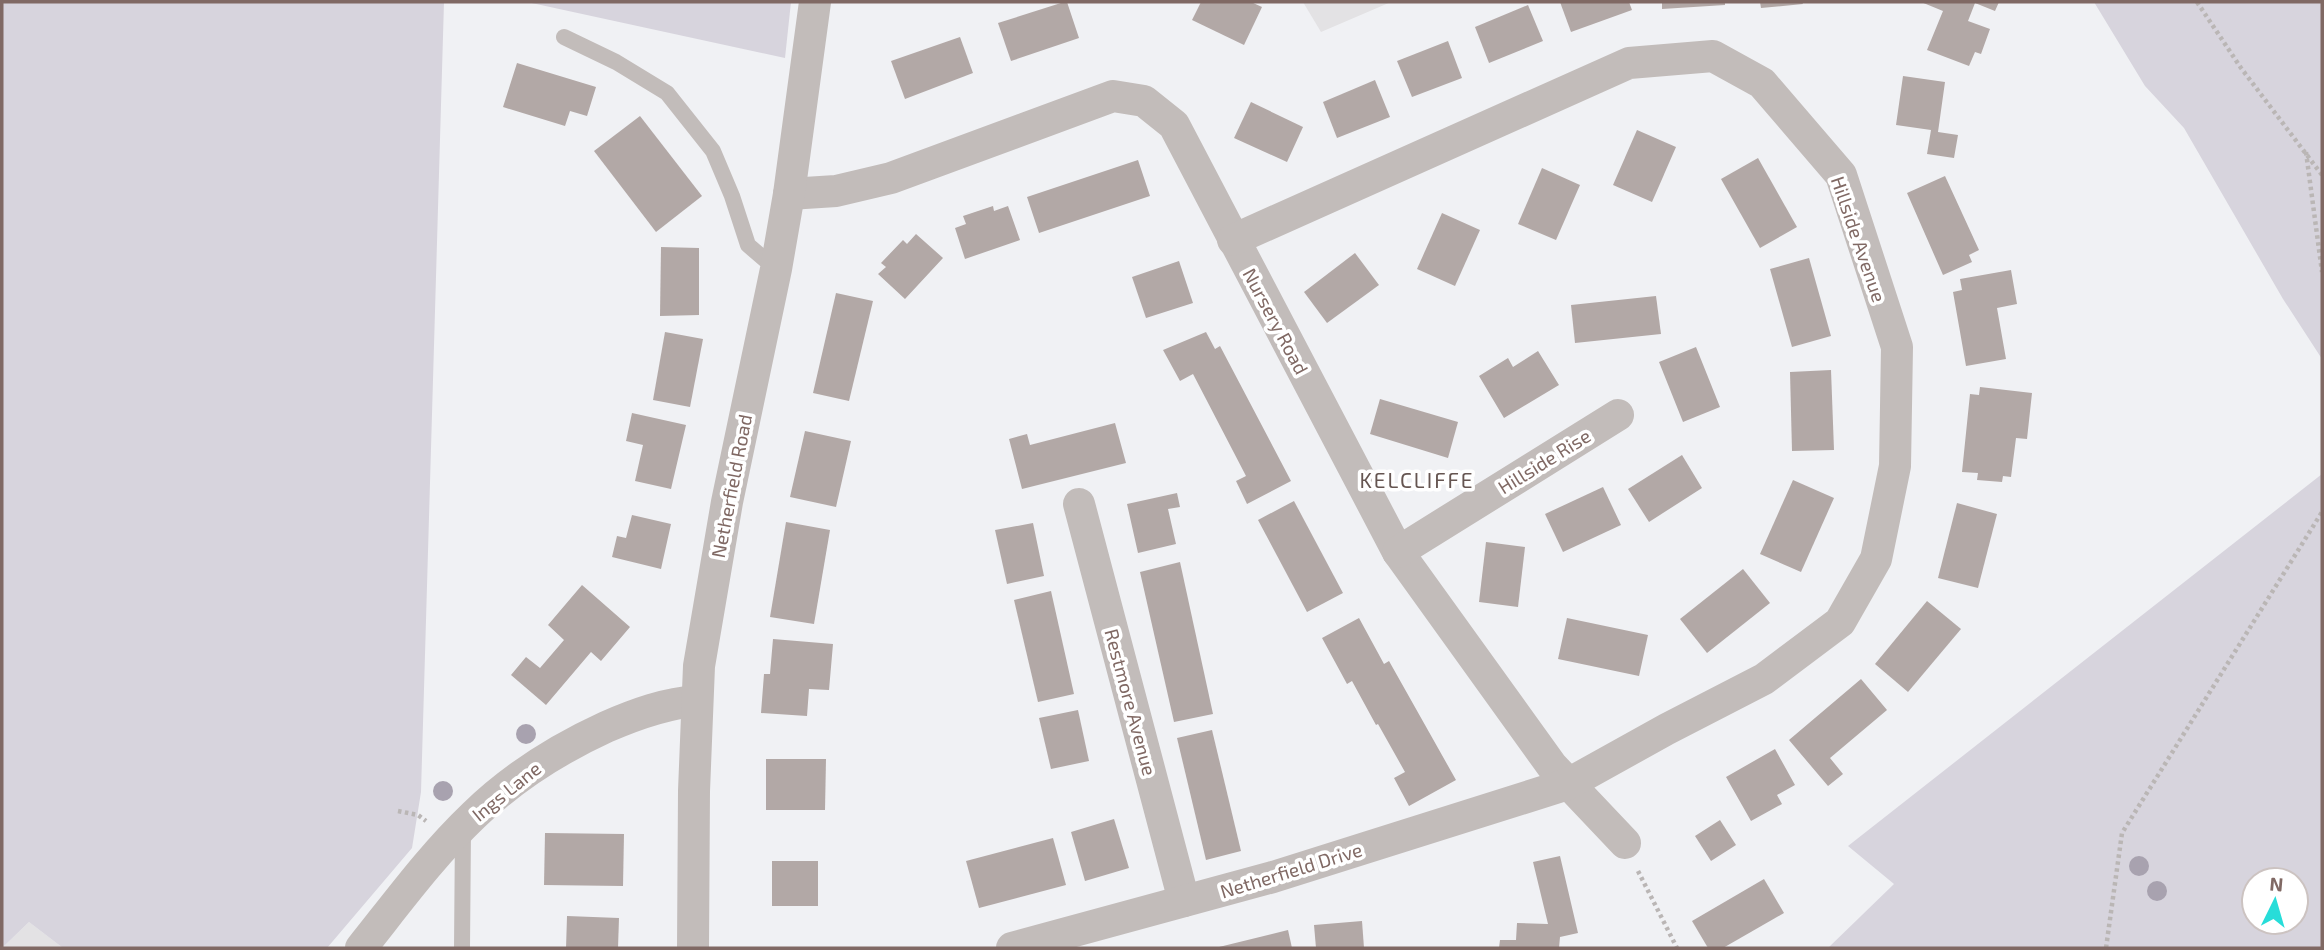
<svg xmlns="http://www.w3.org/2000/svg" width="2324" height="950" font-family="'Exo 2',sans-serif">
	<rect width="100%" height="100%" fill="#f0f1f4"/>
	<g fill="#e3e2e4">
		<polygon points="1303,2 1391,2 1321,32"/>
		<polygon points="29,922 63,948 2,948"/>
	</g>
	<g fill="#d7d4dd" fill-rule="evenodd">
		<polygon points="2,2 444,2 421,792 412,848 327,948 63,948 29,922 2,948"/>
		<polygon points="527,2 791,2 785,58"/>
		<polygon points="2094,2 2322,2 2322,359 2283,299 2184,128 2145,86"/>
		<path d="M2322 474V948H1828L1894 884 1848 846ZM2254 880H2296V922H2254Z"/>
	</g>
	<g fill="#b2a8a6">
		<polygon points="1064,2 1067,2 1079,38 1011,61 998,23"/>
		<polygon points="1201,2 1251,2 1262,7 1244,45 1192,20"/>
		<polygon points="1560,2 1629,2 1632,10 1571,32"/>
		<polygon points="1662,2 1725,2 1725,5 1662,9"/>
		<polygon points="1760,2 1802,2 1803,4 1761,8"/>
		<polygon points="1921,2 1999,2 1995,11 1975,3 1968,21 1990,29 1981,54 1975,52 1969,66 1927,50 1943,11"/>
		<polygon points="1528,5 1543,41 1489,63 1475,27"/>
		<polygon points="960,37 973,73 905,99 891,61"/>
		<polygon points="1448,41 1462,78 1412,97 1397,61"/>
		<polygon points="517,63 596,87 587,116 570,111 565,126 503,107"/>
		<polygon points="1903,76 1945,82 1938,132 1958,135 1954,158 1927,154 1931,130 1896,125"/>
		<polygon points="1375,80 1390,117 1337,138 1323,102"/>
		<polygon points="1251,102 1303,127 1287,162 1234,138"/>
		<polygon points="640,116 702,196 656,232 594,151"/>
		<polygon points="1637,130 1676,147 1652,202 1613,185"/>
		<polygon points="1758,158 1797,227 1760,248 1721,179"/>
		<polygon points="1138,160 1150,196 1039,233 1027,197"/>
		<polygon points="1542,168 1580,185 1556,240 1518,224"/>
		<polygon points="1945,176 1979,250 1969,255 1972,262 1943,275 1907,193"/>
		<polygon points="993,206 994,211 1008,206 1020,240 965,259 955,228 966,224 963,216"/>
		<polygon points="1442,213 1480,230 1455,286 1417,269"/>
		<polygon points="916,234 943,258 905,299 878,274 886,267 881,263 903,240 907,244"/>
		<polygon points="661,247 699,248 699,315 660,316"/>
		<polygon points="1355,253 1379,285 1327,323 1304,292"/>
		<polygon points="1809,258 1831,336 1792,347 1770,269"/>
		<polygon points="1179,261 1193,303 1146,318 1132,277"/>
		<polygon points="2011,270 2017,304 1997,308 2006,359 1966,366 1953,292 1962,290 1960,279"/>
		<polygon points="836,293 873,301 849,401 813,393"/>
		<polygon points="1656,296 1661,334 1575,343 1571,305"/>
		<polygon points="665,332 703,339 690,407 653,400"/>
		<polygon points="1206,332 1215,349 1220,346 1291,481 1247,504 1236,481 1246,476 1193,374 1180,381 1163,350"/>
		<polygon points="1696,347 1720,407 1683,422 1659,362"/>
		<polygon points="1538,351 1559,385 1504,418 1479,376 1508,358 1513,367"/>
		<polygon points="1831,370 1834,450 1792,451 1790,372"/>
		<polygon points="1980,387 2032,393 2027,439 2016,438 2011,477 2003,476 2002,482 1977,480 1978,473 1962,472 1970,394 1979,395"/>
		<polygon points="1380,399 1458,422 1448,458 1370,434"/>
		<polygon points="632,413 686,425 671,489 635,481 643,445 626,441"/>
		<polygon points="1115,423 1126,463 1022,489 1009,439 1027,434 1030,445"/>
		<polygon points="805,431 851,441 836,507 790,497"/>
		<polygon points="1682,455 1702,488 1649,522 1628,489"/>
		<polygon points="1793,480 1834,498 1801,572 1760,554"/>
		<polygon points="1603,487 1621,525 1563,552 1545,514"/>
		<polygon points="1177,493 1180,507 1168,509 1176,544 1138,553 1127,504"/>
		<polygon points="1294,501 1343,593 1307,612 1258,520"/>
		<polygon points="1957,503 1997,514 1978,588 1938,578"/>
		<polygon points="632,515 671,524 661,569 612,557 617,536 626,538"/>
		<polygon points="786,522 830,530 814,624 770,617"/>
		<polygon points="1033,523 1044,576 1007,584 995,530"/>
		<polygon points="1486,542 1525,547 1518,607 1479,602"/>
		<polygon points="1180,562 1213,714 1174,722 1140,572"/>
		<polygon points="1743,569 1770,603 1707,653 1680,619"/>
		<polygon points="582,585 630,627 601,661 591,652 546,705 511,675 526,657 540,668 564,640 548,625"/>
		<polygon points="1051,591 1074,694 1038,702 1014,600"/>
		<polygon points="1927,601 1961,629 1908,692 1875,664"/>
		<polygon points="1359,618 1384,664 1389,661 1456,780 1409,806 1394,778 1405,772 1378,724 1376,725 1352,681 1347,684 1322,638"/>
		<polygon points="1567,618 1648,635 1639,676 1558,659"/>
		<polygon points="773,639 833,644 829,690 809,689 807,716 761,713 764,674 770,674"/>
		<polygon points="1861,679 1887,710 1830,758 1843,774 1828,786 1789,740"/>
		<polygon points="1078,710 1089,761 1051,769 1039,718"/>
		<polygon points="1212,730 1241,851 1206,860 1177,738"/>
		<polygon points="1775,749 1795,785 1777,795 1782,804 1751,821 1726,777"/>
		<polygon points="766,759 826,759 825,810 766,810"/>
		<polygon points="1114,819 1129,868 1085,881 1071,832"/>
		<polygon points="1720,820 1736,845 1711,861 1695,836"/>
		<polygon points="545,833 624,834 623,886 544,885"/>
		<polygon points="1053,838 1066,885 979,908 966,861"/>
		<polygon points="1560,856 1578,933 1560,937 1559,948 1499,948 1500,940 1516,940 1517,923 1548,924 1533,862"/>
		<rect x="772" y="861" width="46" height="45"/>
		<polygon points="1764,879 1784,913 1723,948 1708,948 1692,921"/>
		<polygon points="567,916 619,918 618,948 566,948"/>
		<polygon points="1362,921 1364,948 1316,948 1314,925"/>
		<polygon points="1288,930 1292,948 1220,948 1219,947"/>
	</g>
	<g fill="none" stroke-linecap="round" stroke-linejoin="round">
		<g stroke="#bab6b5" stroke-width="4.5" stroke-dasharray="3.5 3.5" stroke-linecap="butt">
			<polyline points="2197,2 2241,68 2322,175"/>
			<polyline points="2306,152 2322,272"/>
			<polyline points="398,811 418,815 426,821"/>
			<polyline points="1638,871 1677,948"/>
			<polyline points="2106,948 2122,833 2322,512"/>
		</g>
		<g stroke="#c2bcba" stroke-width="16">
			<polyline points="564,37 616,62 667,93 713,151 732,196 748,245 776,269"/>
			<polyline points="462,948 463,828"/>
		</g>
		<g stroke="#c2bcba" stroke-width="32">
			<polyline points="789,194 836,191 891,178 1113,96 1144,101 1174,125 1398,552 1552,766 1625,843"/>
			<polyline points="1079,504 1184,901"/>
			<polyline points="1398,552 1618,415"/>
			<path d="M361 948C397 903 432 855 474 815 512 778 558 749 606 727 636 714 666 703 697 701"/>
			<polyline points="693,948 694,791 699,666 727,502 776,269 789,194 815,2"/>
			<polyline points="1012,948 1273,877 1568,784 1667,729 1764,679 1840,622 1876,559 1895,466 1897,347 1841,175 1762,83 1713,56 1629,63 1233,240"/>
		</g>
	</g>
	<g fill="#a8a2af">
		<circle cx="526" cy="734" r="10"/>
		<circle cx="443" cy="791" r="10"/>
		<circle cx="2139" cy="866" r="10"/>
		<circle cx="2157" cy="891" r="10"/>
	</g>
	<g text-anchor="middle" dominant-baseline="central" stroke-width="7" stroke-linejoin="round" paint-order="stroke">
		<g font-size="19" fill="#806964" stroke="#fff">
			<text transform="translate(1859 239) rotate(71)">Hillside Avenue</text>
			<text transform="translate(1276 321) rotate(62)">Nursery Road</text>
			<text transform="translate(1544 461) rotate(-32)">Hillside Rise</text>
			<text transform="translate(731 486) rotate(-79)">Netherfield Road</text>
			<text transform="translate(1131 702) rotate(75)">Restmore Avenue</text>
			<text transform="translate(506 791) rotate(-39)">Ings Lane</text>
			<text transform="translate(1291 870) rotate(-17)">Netherfield Drive</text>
		</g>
		<g font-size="21" letter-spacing="2" fill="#655551" stroke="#fff">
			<text x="1417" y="479">KELCLIFFE</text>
		</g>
	</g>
	<rect width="2324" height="950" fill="none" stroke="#806964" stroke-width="7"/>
	<g transform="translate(2275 901) rotate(5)"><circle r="33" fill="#ffffff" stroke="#ccc3c1" stroke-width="2"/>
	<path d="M0-5L12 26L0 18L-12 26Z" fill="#27ddd9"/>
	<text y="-10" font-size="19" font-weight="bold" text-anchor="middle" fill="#806964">N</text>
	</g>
</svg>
